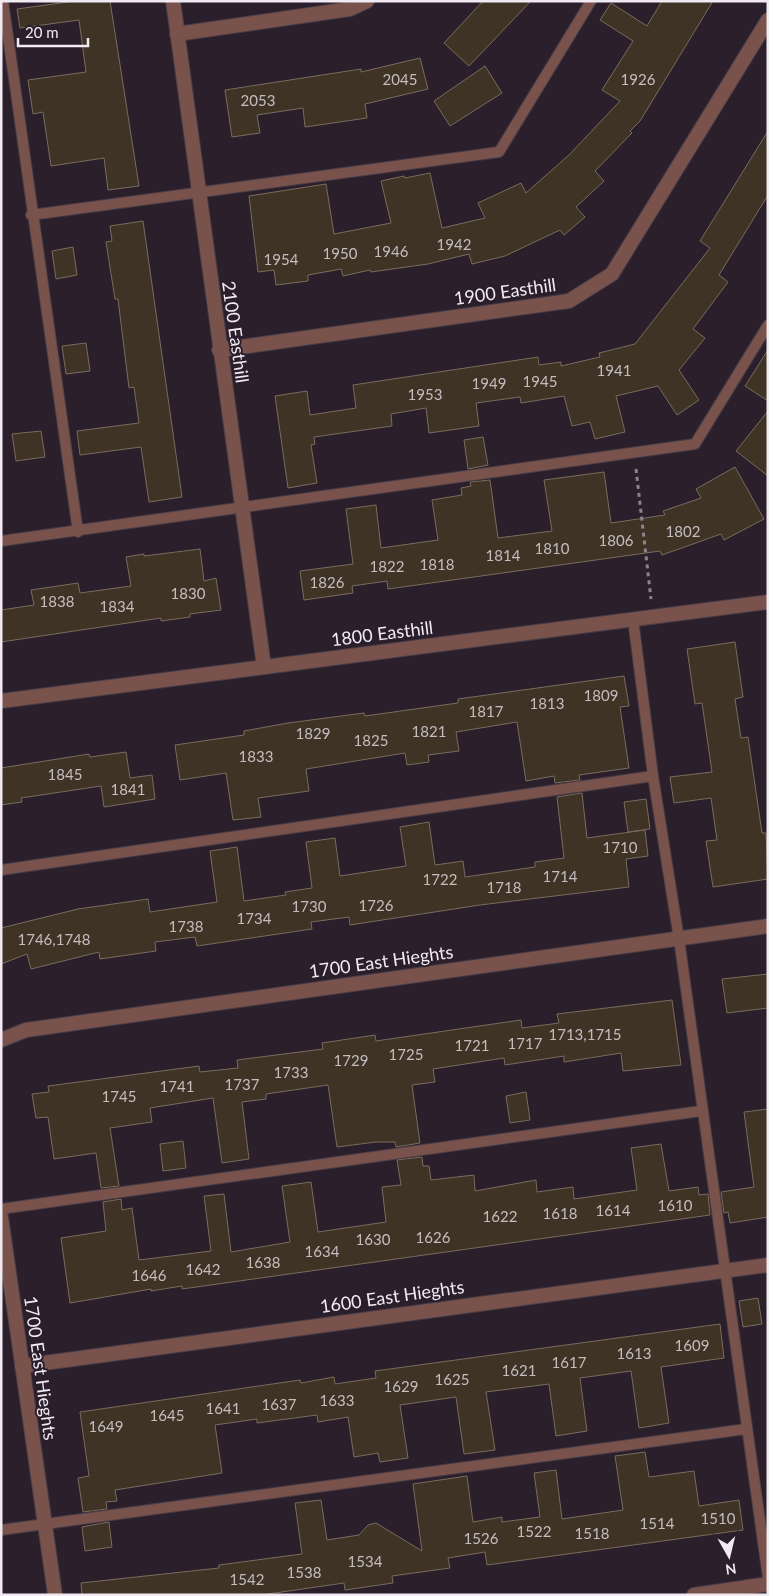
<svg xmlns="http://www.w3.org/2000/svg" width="769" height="1596" font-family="Lato,sans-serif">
	<rect width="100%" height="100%" fill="#2a1f2b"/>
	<g fill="#3f3325" stroke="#7a6c5d">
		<polygon points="75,1 110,1 139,186 108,190 104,158 51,166 43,112 33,114 28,80 86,72 79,20 20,28 17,9"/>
		<polygon points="483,1 531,1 469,66 444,43"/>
		<polygon points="662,1 713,1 640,121 630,131 632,133 595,171 604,181 576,207 585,217 564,235 560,230 505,256 472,264 469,254 428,264 371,272 370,270 343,276 341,269 308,275 308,281 276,285 274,270 258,272 249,196 326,184 334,234 391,223 381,181 404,176 405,178 430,173 442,228 485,218 478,203 521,183 526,193 570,154 620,101 602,90 633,41 600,20 611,3 647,26"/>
		<polygon points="420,58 428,89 365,104 367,118 305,127 303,108 257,115 260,133 232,137 225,90 361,69 361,72"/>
		<polygon points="485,66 502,93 450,126 434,101"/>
		<polygon points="768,131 768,195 719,275 728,282 693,329 705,338 679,370 699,400 677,415 658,386 616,396 625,432 595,439 590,422 572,426 564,396 521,403 520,397 476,403 479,426 429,433 426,408 391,414 392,426 314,437 315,444 311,445 317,483 288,488 275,396 307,391 310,415 356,408 353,385 538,357 539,365 561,362 561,366 600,357 599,353 635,344 710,248 700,241"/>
		<polygon points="143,221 182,497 149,502 141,447 80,455 77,431 139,423 134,387 129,388 118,299 115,299 106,242 112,241 110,226"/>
		<polygon points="73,247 77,275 56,279 52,251"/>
		<polygon points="86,343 90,371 66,374 62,346"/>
		<polygon points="768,350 768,401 745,386"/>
		<polygon points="768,411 768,476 736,451"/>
		<polygon points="41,431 45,457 16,461 12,434"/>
		<polygon points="483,437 488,465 468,469 464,440"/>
		<polygon points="735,467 764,519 724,540 721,534 662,555 660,551 388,589 387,581 352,586 353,593 304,600 300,571 353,564 346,509 376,505 381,548 438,540 432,500 462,495 461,488 471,486 470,482 490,480 498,538 552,531 544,480 604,472 611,523 665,515 663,511 701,498 696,489"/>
		<polygon points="200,549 204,581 216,578 221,610 190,614 190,617 161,621 161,618 1,642 1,610 34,605 31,590 78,583 80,593 131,586 126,557 144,554 144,556"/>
		<polygon points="735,642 743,697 735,699 741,738 748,737 762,833 766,833 768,879 713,887 706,841 717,840 711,798 674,803 670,777 712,772 702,703 695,704 687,649"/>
		<polygon points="624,676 629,706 620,707 629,768 579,775 580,780 555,783 554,776 526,781 517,722 456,732 459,751 428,755 429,762 407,765 405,753 306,769 309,791 258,798 261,817 233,820 226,773 180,780 175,745 244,735 244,731 288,723 364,713 365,716 458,703 458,699"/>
		<polygon points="126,752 130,778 152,775 155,799 104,807 101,786 21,798 22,802 1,805 1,768 89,754 90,757"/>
		<polygon points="582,793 587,838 645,830 648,856 626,859 629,887 480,905 350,925 349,917 311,922 312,929 197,946 195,937 155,942 156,951 100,959 99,952 31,969 27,954 1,964 1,928 78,909 148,899 150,912 217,902 210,851 237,847 244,901 286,895 285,892 312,888 306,842 335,838 340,876 406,866 400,827 429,822 435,865 463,861 465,877 535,867 535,862 564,858 557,797"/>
		<polygon points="646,799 650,829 628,832 624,802"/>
		<polygon points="768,974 768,1008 727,1013 722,979"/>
		<polygon points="672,1000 681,1065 623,1071 621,1053 564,1062 564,1056 505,1065 504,1058 433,1069 435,1082 412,1085 420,1143 396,1147 395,1142 376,1142 337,1147 328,1085 266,1094 266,1099 242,1102 249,1159 222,1163 213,1098 150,1108 152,1122 110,1128 119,1186 101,1188 96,1153 54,1159 48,1117 36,1118 32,1094 49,1092 48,1086 199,1066 200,1072 238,1068 237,1060 323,1049 322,1043 375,1035 376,1041 521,1020 522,1028 559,1023 557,1014"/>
		<polygon points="526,1092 530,1120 510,1123 506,1096"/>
		<polygon points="768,1109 768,1217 730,1223 728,1212 724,1213 721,1192 754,1187 744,1112"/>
		<polygon points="183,1141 186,1168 163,1171 160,1144"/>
		<polygon points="661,1144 669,1191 698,1187 699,1195 708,1194 710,1215 182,1289 182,1286 151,1291 151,1289 70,1303 61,1238 106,1231 103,1202 121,1199 122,1210 132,1208 139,1260 211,1251 204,1196 224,1194 231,1252 290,1242 282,1186 311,1182 318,1232 386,1222 382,1187 401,1185 397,1160 422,1157 423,1166 429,1166 431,1180 474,1175 475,1191 536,1180 537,1192 573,1187 574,1199 637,1190 631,1148"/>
		<polygon points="758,1298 762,1324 743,1327 739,1301"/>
		<polygon points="720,1324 724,1358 661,1367 669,1423 639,1428 631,1371 580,1378 587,1431 556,1436 549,1384 486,1392 495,1450 464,1454 456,1397 400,1405 408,1458 380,1462 378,1453 354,1457 348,1417 318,1422 317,1415 257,1423 257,1419 215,1425 222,1473 115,1490 117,1501 106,1502 107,1509 83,1512 78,1478 89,1476 80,1412 300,1380 301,1383 334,1377 335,1384 376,1378 375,1371"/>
		<polygon points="645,1452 649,1477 694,1471 699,1506 739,1500 743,1530 487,1565 485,1552 448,1558 450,1568 392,1576 393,1583 345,1590 344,1583 261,1595 82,1595 81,1583 219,1568 219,1565 302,1554 295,1503 321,1500 327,1540 359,1535 368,1525 376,1523 422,1551 413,1484 467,1476 473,1522 502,1517 502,1522 540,1517 534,1473 556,1470 562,1519 623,1510 615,1456"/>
		<polygon points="109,1522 112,1547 85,1551 82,1527"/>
	</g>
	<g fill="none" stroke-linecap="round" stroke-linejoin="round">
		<g stroke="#463b47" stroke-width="12">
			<g id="service">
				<polyline points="3,1 78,532"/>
				<polyline points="31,215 499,152 591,1"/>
				<polyline points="1,541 695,444 768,325"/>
				<polyline points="633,619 653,776 679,939 768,1578"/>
				<polyline points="1,870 653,776"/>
				<polyline points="1,1209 701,1111"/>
				<polyline points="1,1530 746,1429"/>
			</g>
		</g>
		<g stroke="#463b47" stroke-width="16">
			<g id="minor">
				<polyline points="173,1 264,667"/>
				<polyline points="177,34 350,9 367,1"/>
				<polyline points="219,350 569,301 612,274 768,20"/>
				<polyline points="1,701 768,602"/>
				<polyline points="1,1040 26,1030 768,926"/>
				<polyline points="1,1217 55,1595"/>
				<polyline points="22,1366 768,1265"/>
				<polyline points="694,1595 768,1584"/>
			</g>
		</g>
		<polyline stroke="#8c838d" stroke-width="3" stroke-dasharray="4 4" stroke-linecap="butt" points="636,469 651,599"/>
		<use href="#service" stroke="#78524b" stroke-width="10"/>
		<use href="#minor" stroke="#78524b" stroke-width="14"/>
	</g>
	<g text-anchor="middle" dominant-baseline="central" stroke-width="4" stroke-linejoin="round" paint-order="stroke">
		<g font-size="15" fill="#c5bcc0">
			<text x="400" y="79">2045</text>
			<text x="638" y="79">1926</text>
			<text x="258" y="100">2053</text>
			<text x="454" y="244">1942</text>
			<text x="391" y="251">1946</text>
			<text x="340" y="253">1950</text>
			<text x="281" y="259">1954</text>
			<text x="614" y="370">1941</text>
			<text x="540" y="381">1945</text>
			<text x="489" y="383">1949</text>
			<text x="425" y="394">1953</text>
			<text x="683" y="531">1802</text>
			<text x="616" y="540">1806</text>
			<text x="552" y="548">1810</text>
			<text x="503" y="555">1814</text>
			<text x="437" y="564">1818</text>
			<text x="387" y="566">1822</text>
			<text x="327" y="582">1826</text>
			<text x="188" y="593">1830</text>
			<text x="57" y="601">1838</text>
			<text x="117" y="606">1834</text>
			<text x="601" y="695">1809</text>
			<text x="547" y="703">1813</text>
			<text x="486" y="711">1817</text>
			<text x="429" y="731">1821</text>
			<text x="313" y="733">1829</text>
			<text x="371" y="740">1825</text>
			<text x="256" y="756">1833</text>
			<text x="65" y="774">1845</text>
			<text x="128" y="789">1841</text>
			<text x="620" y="847">1710</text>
			<text x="560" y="876">1714</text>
			<text x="440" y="879">1722</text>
			<text x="504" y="887">1718</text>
			<text x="376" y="905">1726</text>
			<text x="309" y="906">1730</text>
			<text x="254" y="918">1734</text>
			<text x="186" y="926">1738</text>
			<text x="54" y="939">1746,1748</text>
			<text x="585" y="1034">1713,1715</text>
			<text x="525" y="1043">1717</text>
			<text x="472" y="1045">1721</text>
			<text x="406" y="1054">1725</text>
			<text x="351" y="1060">1729</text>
			<text x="291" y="1072">1733</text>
			<text x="242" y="1084">1737</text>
			<text x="177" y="1086">1741</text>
			<text x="119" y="1096">1745</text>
			<text x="675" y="1205">1610</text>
			<text x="613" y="1210">1614</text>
			<text x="560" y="1213">1618</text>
			<text x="500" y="1216">1622</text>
			<text x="433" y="1237">1626</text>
			<text x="373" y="1239">1630</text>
			<text x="322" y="1251">1634</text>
			<text x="263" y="1262">1638</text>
			<text x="203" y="1269">1642</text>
			<text x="149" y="1275">1646</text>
			<text x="692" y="1345">1609</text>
			<text x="634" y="1353">1613</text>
			<text x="569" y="1362">1617</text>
			<text x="519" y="1370">1621</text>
			<text x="452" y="1379">1625</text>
			<text x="401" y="1386">1629</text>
			<text x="337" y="1400">1633</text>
			<text x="279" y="1404">1637</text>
			<text x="223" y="1408">1641</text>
			<text x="167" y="1415">1645</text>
			<text x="106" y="1426">1649</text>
			<text x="718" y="1518">1510</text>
			<text x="657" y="1523">1514</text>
			<text x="534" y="1531">1522</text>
			<text x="592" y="1533">1518</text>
			<text x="481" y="1538">1526</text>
			<text x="365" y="1561">1534</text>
			<text x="304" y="1572">1538</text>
			<text x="247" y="1579">1542</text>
		</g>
		<g font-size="18" fill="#f2eaf3" stroke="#2a1f2b">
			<text transform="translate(505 291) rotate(-8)">1900 Easthill</text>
			<text transform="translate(236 332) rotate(82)">2100 Easthill</text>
			<text transform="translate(382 633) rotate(-7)">1800 Easthill</text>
			<text transform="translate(381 961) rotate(-8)">1700 East Hieghts</text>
			<text transform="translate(392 1296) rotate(-8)">1600 East Hieghts</text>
			<text transform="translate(41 1368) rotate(82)">1700 East Hieghts</text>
		</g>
	</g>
	<rect width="769" height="1596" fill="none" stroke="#f2eaf3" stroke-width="5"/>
	<g transform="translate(729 1556) rotate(172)" stroke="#2a1f2b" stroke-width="4" paint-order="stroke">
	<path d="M0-4L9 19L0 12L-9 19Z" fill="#f2eaf3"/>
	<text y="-8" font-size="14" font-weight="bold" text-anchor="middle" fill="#f2eaf3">N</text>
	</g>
	<path d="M18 38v8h70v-8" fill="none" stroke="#f2eaf3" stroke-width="2.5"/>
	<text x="25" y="38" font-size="15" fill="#f2eaf3" stroke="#2a1f2b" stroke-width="4" paint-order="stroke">20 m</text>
</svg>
